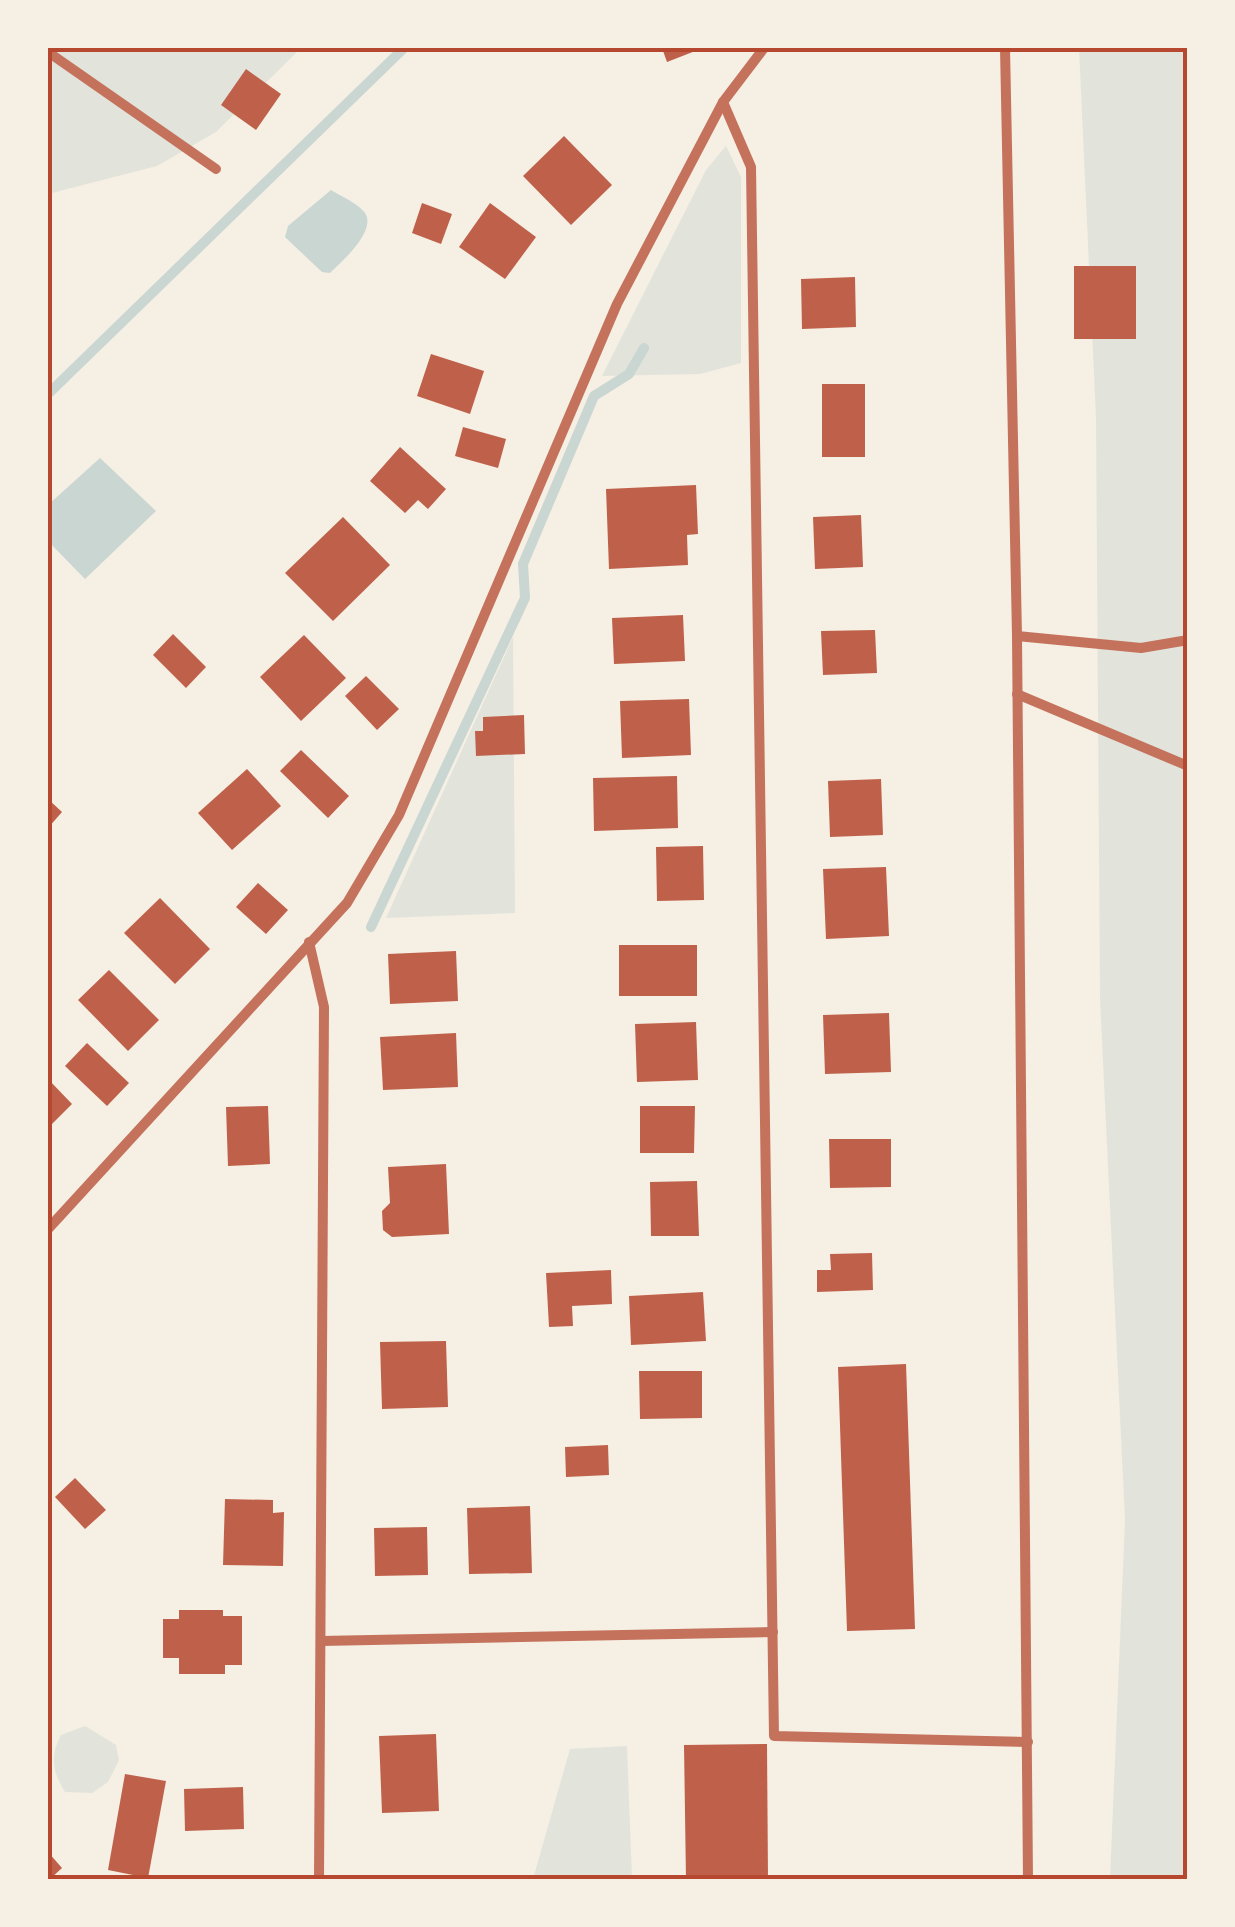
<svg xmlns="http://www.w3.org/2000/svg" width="1235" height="1927" font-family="'Golos Text',sans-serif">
	<rect width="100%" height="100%" fill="#f6efe4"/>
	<g fill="#e2e4dc">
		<polygon points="48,48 301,48 216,132 157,166 48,194"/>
		<polygon points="1079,48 1187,48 1187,1879 1110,1879 1125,1520 1100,999 1096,418"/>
		<polygon points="726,146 741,177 741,363 700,374 602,376 706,170"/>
		<polygon points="513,637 515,913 386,918"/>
		<path d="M85 1726 116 1745 119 1760 108 1782 92 1793 65 1792C52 1771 50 1756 61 1735Z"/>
		<polygon points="627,1746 632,1879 533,1879 570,1749"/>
	</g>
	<g fill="#c9d6d2">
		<path d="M331 190C340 196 358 203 365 213 377 231 341 262 330 273L322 272 285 237 288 226Z"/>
		<polygon points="100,458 156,511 85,579 48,541 48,505"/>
	</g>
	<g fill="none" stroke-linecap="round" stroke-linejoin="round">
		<g stroke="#c9d6d2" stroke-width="10">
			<polyline points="48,394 404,48"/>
			<polyline points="371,927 525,598 523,564 594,396 629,374 644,348"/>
		</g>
	</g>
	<g fill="#bf614a">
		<polygon points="662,48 703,48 667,62"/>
		<polygon points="246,69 281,94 256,130 221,105"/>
		<polygon points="564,136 612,185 571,225 523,176"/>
		<polygon points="422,203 452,214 441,244 412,233"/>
		<polygon points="490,203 536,237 505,279 459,247"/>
		<rect x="1074" y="266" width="62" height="73"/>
		<polygon points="855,277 856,327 802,329 801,279"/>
		<polygon points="431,354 484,371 470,414 417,396"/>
		<rect x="822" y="384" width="43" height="73"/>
		<polygon points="463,427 506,439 498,468 455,456"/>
		<polygon points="400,447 446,489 428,509 418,500 405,513 370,481"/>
		<polygon points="696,485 698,534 687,535 688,565 609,569 606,489"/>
		<polygon points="861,515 863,567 815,569 813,517"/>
		<polygon points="343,517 390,565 333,621 285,573"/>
		<polygon points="683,615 685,661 614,664 612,618"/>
		<polygon points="875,630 877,673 823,675 821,631"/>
		<polygon points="173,634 206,667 186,688 153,655"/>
		<polygon points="304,635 346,678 301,721 260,677"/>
		<polygon points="366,676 399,709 377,730 345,696"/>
		<polygon points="689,699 691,755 622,758 620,701"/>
		<polygon points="524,715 525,754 476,756 475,731 483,731 483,717"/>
		<polygon points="301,750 349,796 328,818 280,771"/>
		<polygon points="247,769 281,806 232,850 198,813"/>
		<polygon points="677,776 678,828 594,831 593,778"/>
		<polygon points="881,779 883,835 830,837 828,781"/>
		<polygon points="48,799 62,812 48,828"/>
		<polygon points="703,846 704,900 657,901 656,847"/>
		<polygon points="886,867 889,936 826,939 823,869"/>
		<polygon points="258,883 288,910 266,934 236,907"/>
		<polygon points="160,898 210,949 175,984 124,933"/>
		<rect x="619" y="945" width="78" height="51"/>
		<polygon points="456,951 458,1001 390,1004 388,954"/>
		<polygon points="109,970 159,1020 128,1051 78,1000"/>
		<polygon points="889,1013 891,1072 825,1074 823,1015"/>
		<polygon points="696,1022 698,1080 637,1082 635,1024"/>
		<polygon points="456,1033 458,1087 383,1090 380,1037"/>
		<polygon points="87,1043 129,1083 107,1106 65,1066"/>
		<polygon points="48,1079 72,1104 48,1128"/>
		<polygon points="268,1106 270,1164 228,1166 226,1107"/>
		<polygon points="640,1106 695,1106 694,1153 640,1153"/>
		<polygon points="829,1139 891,1139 891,1187 830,1188"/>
		<polygon points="446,1164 449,1234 392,1237 383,1230 382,1211 390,1203 388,1167"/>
		<polygon points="697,1181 699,1236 651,1236 650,1182"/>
		<polygon points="872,1253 873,1290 817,1292 817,1270 831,1270 830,1254"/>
		<polygon points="611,1270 612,1304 572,1306 573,1326 549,1327 546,1273"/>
		<polygon points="703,1292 706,1341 631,1345 629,1296"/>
		<polygon points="446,1341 448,1407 382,1409 380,1342"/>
		<polygon points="906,1364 915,1629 847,1631 838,1367"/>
		<polygon points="639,1371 702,1371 702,1418 640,1419"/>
		<polygon points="608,1445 609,1475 566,1477 565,1447"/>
		<polygon points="75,1478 106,1510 85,1529 55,1497"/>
		<polygon points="225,1499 273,1500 273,1513 284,1512 283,1566 223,1565"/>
		<polygon points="530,1506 532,1573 469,1574 467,1508"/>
		<polygon points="427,1527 428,1575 375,1576 374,1528"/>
		<polygon points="179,1610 223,1610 223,1616 242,1616 242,1665 225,1665 225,1674 179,1674 179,1658 163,1658 163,1619 179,1619"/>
		<polygon points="436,1734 439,1811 382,1813 379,1736"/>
		<polygon points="767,1744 768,1880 686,1880 684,1745"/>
		<polygon points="125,1774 166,1781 148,1878 108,1870"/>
		<polygon points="243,1787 244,1829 185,1831 184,1789"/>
		<polygon points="48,1852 62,1868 49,1880 48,1880"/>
	</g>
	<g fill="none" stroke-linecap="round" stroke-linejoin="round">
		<g stroke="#c5725c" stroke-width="10">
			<polyline points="1005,48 1017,636 1028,1880"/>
			<polyline points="48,52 216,169"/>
			<polyline points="723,102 751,167 774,1736 1028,1742"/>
			<polyline points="1017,636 1141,648 1188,640"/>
			<polyline points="1017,694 1188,766"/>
			<polyline points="309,942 324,1007 319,1880"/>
			<polyline points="48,1229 347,903 399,815 617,304 723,102 764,48"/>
			<polyline points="321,1641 773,1632"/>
		</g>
	</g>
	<rect width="1235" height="1927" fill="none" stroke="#f6efe4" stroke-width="100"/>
	<rect x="50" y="50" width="1135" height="1827" fill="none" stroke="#b5482f" stroke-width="4"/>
</svg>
